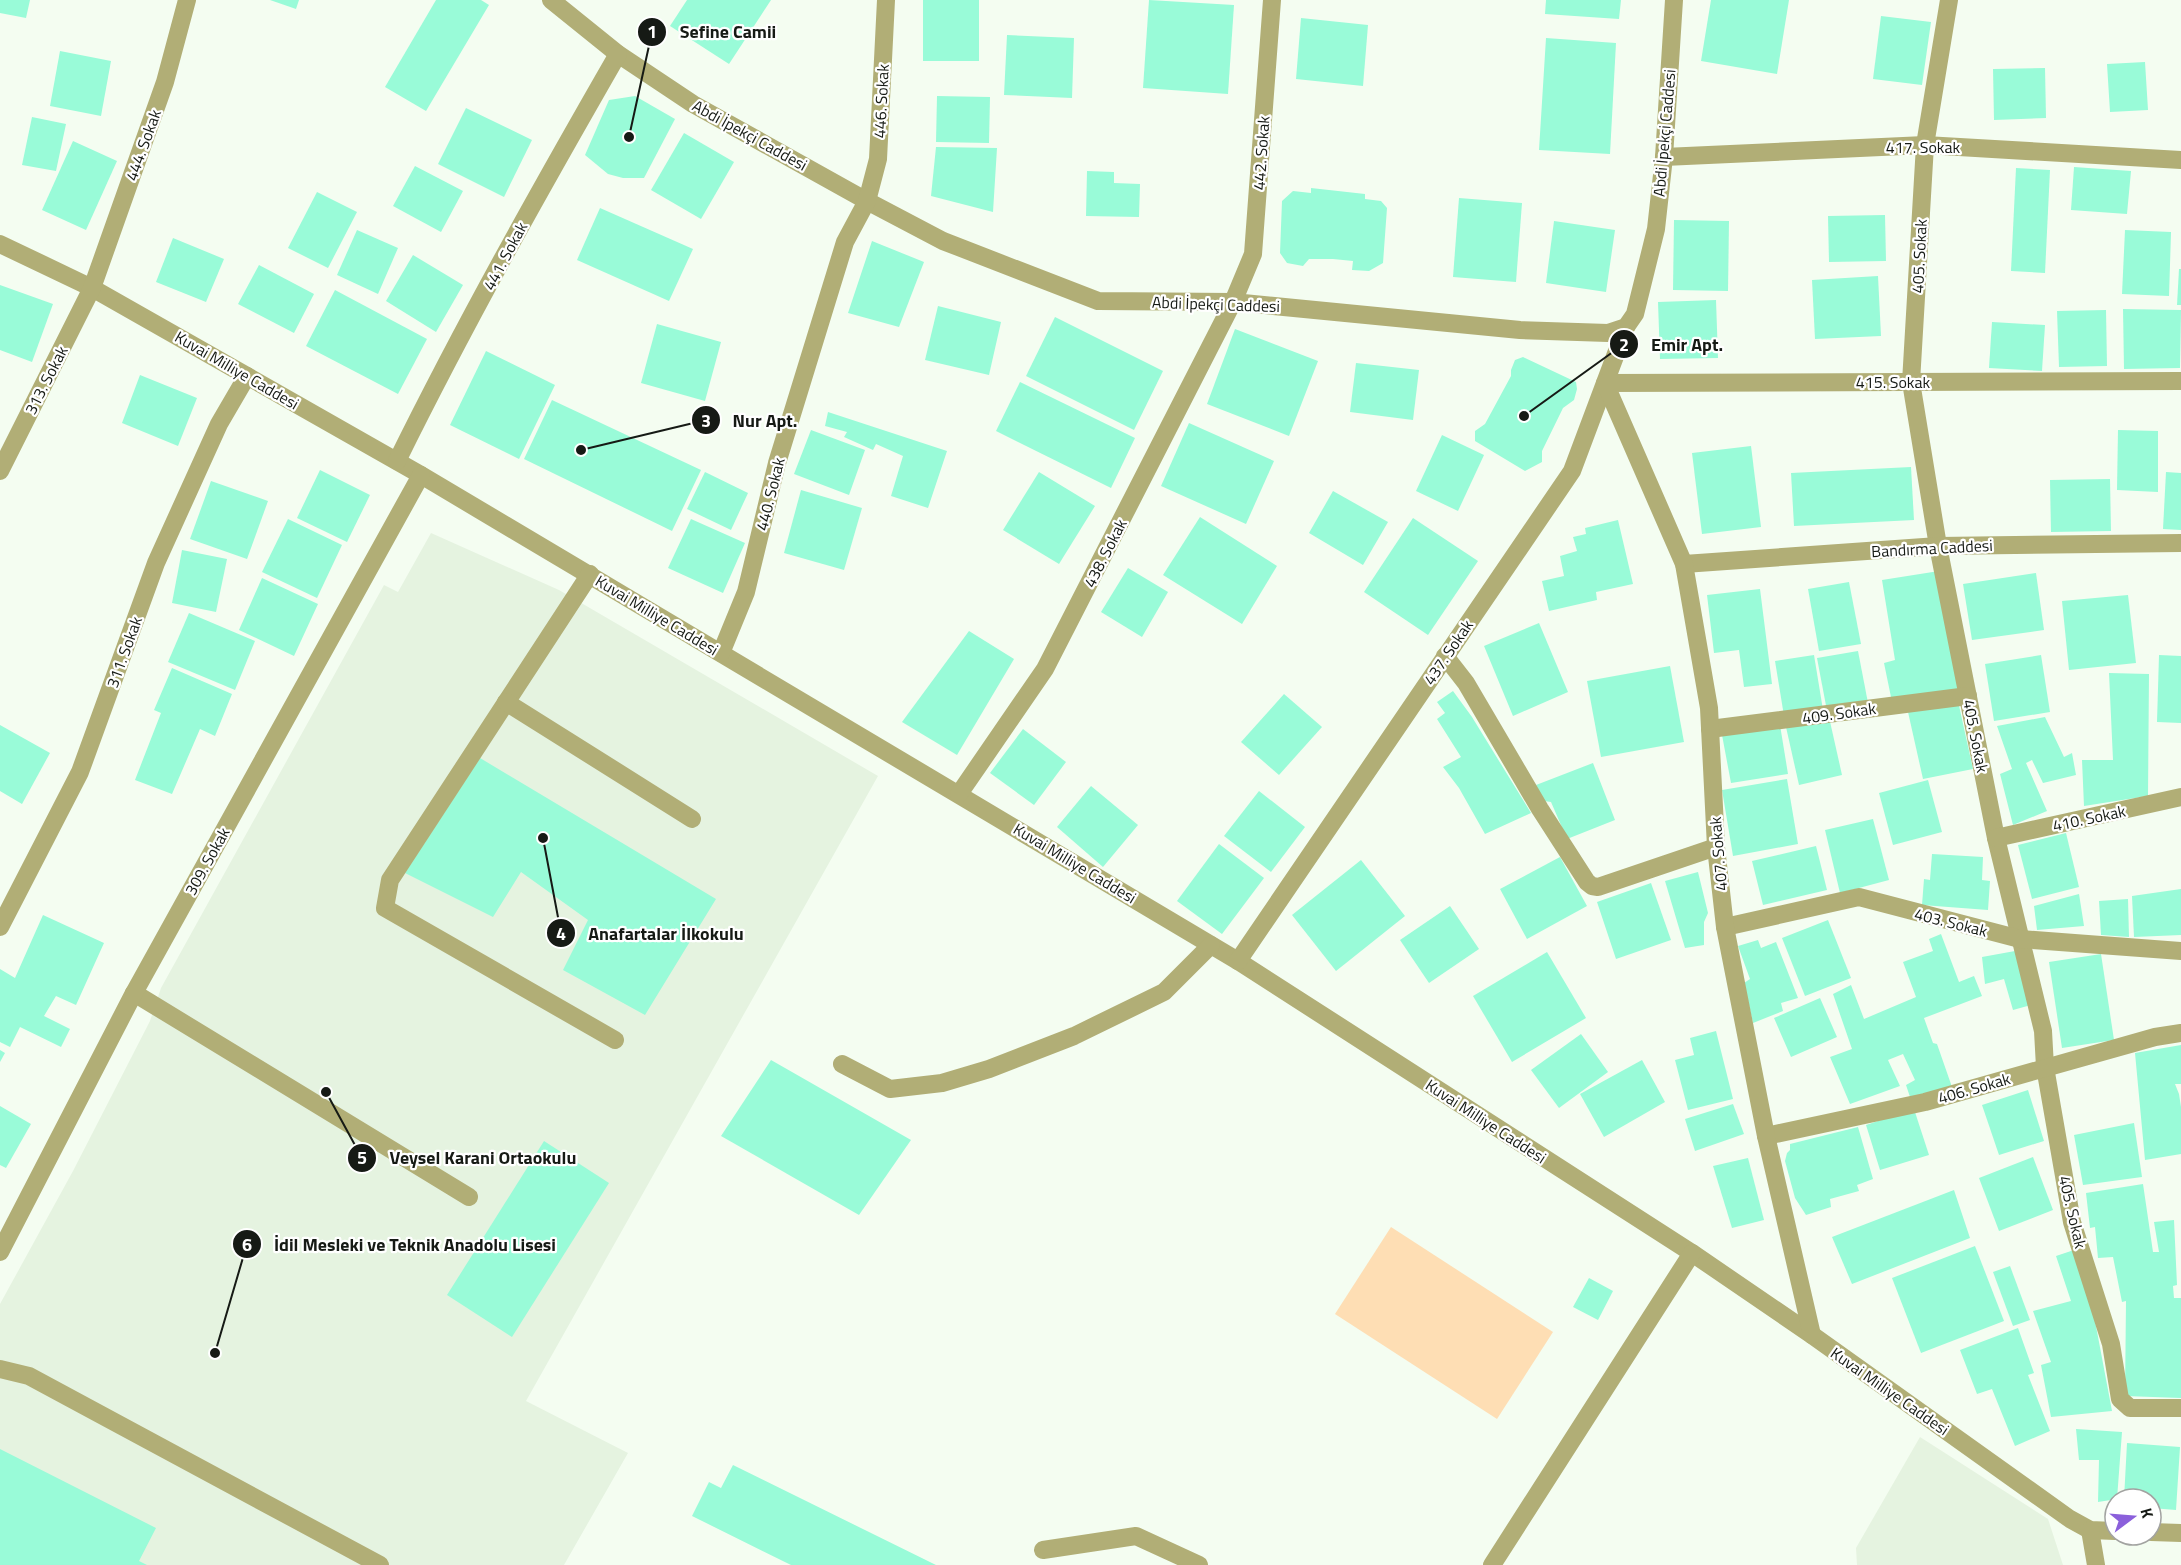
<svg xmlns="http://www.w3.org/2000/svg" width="2181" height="1565" font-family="'Titillium Web',sans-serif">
	<rect width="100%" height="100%" fill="#f4fdf1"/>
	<g fill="#e5f3e0">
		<polygon points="431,533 559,590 878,776 526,1401 628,1453 564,1565 0,1565 0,1304 73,1171 150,1021 161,988 384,585 398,592"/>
		<polygon points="1920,1437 2048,1519 2063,1565 1857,1565 1856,1548"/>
	</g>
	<polygon fill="#fedeb4" points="1391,1227 1553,1332 1497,1419 1335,1314"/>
	<g fill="#99fbd8">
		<polygon points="0,0 30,0 26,18 0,13"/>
		<polygon points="270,0 299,0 296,9"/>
		<polygon points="436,0 481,0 489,5 426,111 385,87"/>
		<polygon points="687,0 771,0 729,64 670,26"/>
		<rect x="923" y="0" width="56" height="61"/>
		<polygon points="1149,0 1234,5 1228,94 1143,88"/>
		<polygon points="1546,0 1621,0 1619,19 1545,14"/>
		<polygon points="1711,0 1789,0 1777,74 1701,61"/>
		<polygon points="1881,16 1931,22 1922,85 1873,79"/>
		<polygon points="1301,18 1368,25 1363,86 1296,79"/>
		<polygon points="1007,35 1074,38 1072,98 1004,95"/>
		<polygon points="1546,38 1616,43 1610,154 1539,150"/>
		<polygon points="60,51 111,61 101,116 50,106"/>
		<polygon points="2145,62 2148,110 2110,112 2107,64"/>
		<polygon points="2045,68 2046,118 1994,120 1993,69"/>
		<polygon points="635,96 675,119 644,178 623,178 608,174 585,155 609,100"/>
		<polygon points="937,96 990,97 989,143 936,142"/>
		<polygon points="466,108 532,140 504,197 438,164"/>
		<polygon points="32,117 66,124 56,171 22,165"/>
		<polygon points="684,133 734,162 701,219 651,190"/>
		<polygon points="73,141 117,161 86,230 42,210"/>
		<polygon points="936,147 997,148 993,212 931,196"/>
		<polygon points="415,166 463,191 441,232 393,206"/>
		<polygon points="2074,167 2131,171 2127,214 2071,210"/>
		<polygon points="2016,168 2050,170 2045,273 2011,271"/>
		<polygon points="1087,171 1114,172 1114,183 1140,184 1139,217 1086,216"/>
		<polygon points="1311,188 1365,194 1365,199 1381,201 1387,208 1383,263 1369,271 1352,270 1353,261 1333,259 1309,259 1303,266 1287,263 1280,253 1282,201 1293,191 1311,193"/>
		<polygon points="317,192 357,212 328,268 288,248"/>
		<polygon points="1459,198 1522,203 1516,282 1453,277"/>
		<polygon points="600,208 693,249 669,301 577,260"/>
		<polygon points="1885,215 1886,261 1829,262 1828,216"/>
		<polygon points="1674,220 1729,221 1728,291 1673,290"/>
		<polygon points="1554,221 1615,230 1606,292 1546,283"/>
		<polygon points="357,230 398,248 378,294 337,275"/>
		<polygon points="2125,230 2171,232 2169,296 2122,294"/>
		<polygon points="173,238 224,259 206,302 156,282"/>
		<polygon points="872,241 924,262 899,327 848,313"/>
		<polygon points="413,255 463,285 436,332 386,301"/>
		<polygon points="259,265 314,294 294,333 238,304"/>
		<polygon points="2179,269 2181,269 2181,305 2177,305"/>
		<polygon points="1878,276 1881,336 1815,339 1812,280"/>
		<polygon points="0,285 53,304 32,362 0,350"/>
		<polygon points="335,290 427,339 398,394 306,346"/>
		<polygon points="1716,300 1718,358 1660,359 1658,302"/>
		<polygon points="938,306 1001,322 989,375 925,360"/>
		<polygon points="2123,309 2181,310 2180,368 2124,369"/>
		<polygon points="2106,310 2107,366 2059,367 2057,311"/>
		<polygon points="1055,317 1163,371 1134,430 1026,376"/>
		<polygon points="1992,322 2045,325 2042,371 1989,368"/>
		<polygon points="657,324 721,342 705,401 641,383"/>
		<polygon points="1235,329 1318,361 1289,436 1207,404"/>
		<polygon points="486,351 555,385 519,459 450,425"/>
		<polygon points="1523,357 1576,382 1577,389 1574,400 1563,408 1542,451 1542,462 1525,471 1475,441 1475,431 1485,424 1511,376 1511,370 1515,360"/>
		<polygon points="1356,363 1419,370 1413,420 1350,412"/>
		<polygon points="140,375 197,398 178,446 122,423"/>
		<polygon points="1020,382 1135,438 1111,488 996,431"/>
		<polygon points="552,400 701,470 672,531 524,459"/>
		<polygon points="828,412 947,451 928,508 891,496 903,456 876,444 873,450 844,437 847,432 825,426"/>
		<polygon points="1189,423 1274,461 1246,524 1161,486"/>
		<polygon points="811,430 865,450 849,495 794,474"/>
		<polygon points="2118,430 2158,431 2158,492 2117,490"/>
		<polygon points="1442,435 1484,455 1458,511 1416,491"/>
		<polygon points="1751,446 1761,527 1702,534 1692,453"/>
		<polygon points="1911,467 1914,520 1794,526 1791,473"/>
		<polygon points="320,470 370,495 347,542 297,518"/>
		<polygon points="705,472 748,493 731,530 687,509"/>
		<polygon points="1039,472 1095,506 1059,564 1003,530"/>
		<polygon points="2166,472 2181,473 2181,530 2163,529"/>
		<polygon points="2110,479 2111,531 2051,532 2050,480"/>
		<polygon points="211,481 268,501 247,559 190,539"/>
		<polygon points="801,490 862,508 844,570 784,553"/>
		<polygon points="1333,491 1388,522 1363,565 1309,533"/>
		<polygon points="1200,517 1277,566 1242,624 1163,575"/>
		<polygon points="1413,518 1478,561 1428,635 1364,592"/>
		<polygon points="288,519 342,545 317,598 262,572"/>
		<polygon points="691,519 745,543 723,593 668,568"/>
		<polygon points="1618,520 1633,584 1596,592 1597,600 1549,611 1542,581 1564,576 1560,556 1577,551 1573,537 1586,534 1585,528"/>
		<polygon points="182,550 227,559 216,612 172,603"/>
		<polygon points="1128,568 1168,592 1142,637 1101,612"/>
		<polygon points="1939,571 1958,689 1892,702 1884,663 1895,660 1882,580"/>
		<polygon points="2036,573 2044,630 1972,640 1963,584"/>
		<polygon points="262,578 318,604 294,656 239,630"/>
		<polygon points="1849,582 1861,644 1819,651 1808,589"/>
		<polygon points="1760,589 1772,684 1744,687 1739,650 1714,653 1707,595"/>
		<polygon points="2128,595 2136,663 2069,670 2062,601"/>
		<polygon points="189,613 255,641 235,690 168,662"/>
		<polygon points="1539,623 1568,692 1513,716 1484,646"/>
		<polygon points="969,631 1014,659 957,755 902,722"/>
		<polygon points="1858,651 1868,703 1827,711 1817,658"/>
		<polygon points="1814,655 1823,710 1784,716 1775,661"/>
		<polygon points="2041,655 2050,712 1994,721 1985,664"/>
		<polygon points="2159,655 2181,656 2181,723 2157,722"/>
		<polygon points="1670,666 1684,742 1601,757 1587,681"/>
		<polygon points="172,668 232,694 215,736 200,729 172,794 135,780 161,713 154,710"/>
		<polygon points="2109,673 2149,674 2148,796 2084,806 2082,760 2113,760"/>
		<polygon points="1453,691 1472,717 1531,813 1485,834 1459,788 1443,767 1461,757 1437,719 1445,713 1437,702"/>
		<polygon points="1284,694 1322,727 1279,775 1241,742"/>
		<polygon points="1958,701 1973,769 1923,779 1908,712"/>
		<polygon points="1829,717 1842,775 1799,785 1786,727"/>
		<polygon points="2045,717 2064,757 2072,753 2076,775 2043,783 2032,760 2026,763 2047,811 2013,825 2000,774 2012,769 1997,726"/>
		<polygon points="0,725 50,753 22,804 0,791"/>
		<polygon points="1780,725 1788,774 1731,783 1722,735"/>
		<polygon points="1023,729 1066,762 1034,805 990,773"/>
		<polygon points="480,758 716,899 645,1015 563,970 588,920 521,872 493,917 405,873"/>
		<polygon points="1593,763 1615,820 1567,839 1551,802 1544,801 1536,785"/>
		<polygon points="1787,779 1798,844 1733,856 1722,790"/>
		<polygon points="1928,780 1942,832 1893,845 1879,793"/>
		<polygon points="1091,786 1138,825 1103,867 1057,827"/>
		<polygon points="1259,791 1305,827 1271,872 1224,836"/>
		<polygon points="1873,819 1889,880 1840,893 1825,830"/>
		<polygon points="2066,833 2079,887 2032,899 2018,845"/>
		<polygon points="1219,844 1264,878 1222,934 1177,901"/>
		<polygon points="1816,846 1827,890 1763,905 1752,861"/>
		<polygon points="1932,854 1983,857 1982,880 1990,881 1988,910 1922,905 1924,879 1930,880"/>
		<polygon points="1560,857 1587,906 1527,939 1500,889"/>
		<polygon points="1361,860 1405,916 1336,971 1292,915"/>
		<polygon points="1698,872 1708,913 1704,922 1704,945 1685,948 1665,881"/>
		<polygon points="1651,883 1671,940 1616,959 1597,902"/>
		<polygon points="2181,889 2181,935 2134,937 2132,896"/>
		<polygon points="2079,894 2084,926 2037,930 2034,906"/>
		<polygon points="2128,899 2129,937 2101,935 2099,901"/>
		<polygon points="1450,906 1479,949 1429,983 1400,940"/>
		<polygon points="43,915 104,943 76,1005 56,996 44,1016 70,1029 61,1047 20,1027 10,1047 0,1042 0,969 15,978"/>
		<polygon points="1828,920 1851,978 1805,996 1782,938"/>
		<polygon points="1941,934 1959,982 1974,976 1982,996 1924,1018 1933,1043 1937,1044 1952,1087 1911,1100 1906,1085 1915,1080 1903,1054 1888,1060 1900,1086 1850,1104 1830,1057 1852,1049 1833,994 1851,985 1864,1019 1916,997 1903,962 1933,951 1929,939"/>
		<polygon points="1758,940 1761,948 1776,942 1798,998 1781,1003 1783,1011 1753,1023 1744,983 1750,979 1738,946"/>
		<polygon points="2015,951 2031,1005 2013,1010 2004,979 1985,984 1982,957"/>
		<polygon points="1547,952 1586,1018 1512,1062 1473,996"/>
		<polygon points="2101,954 2114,1040 2062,1048 2049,962"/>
		<polygon points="1820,998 1837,1037 1791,1057 1774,1018"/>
		<polygon points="1716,1031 1733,1099 1688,1110 1675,1060 1694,1055 1690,1038"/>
		<polygon points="1581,1034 1608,1072 1559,1108 1531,1070"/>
		<polygon points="2181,1045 2181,1084 2175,1084 2179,1094 2181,1107 2181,1154 2145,1160 2135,1053"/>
		<polygon points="0,1050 5,1053 0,1062"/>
		<polygon points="771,1060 911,1140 859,1215 721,1136"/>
		<polygon points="1642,1060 1665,1102 1604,1137 1580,1094"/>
		<polygon points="2028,1090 2044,1141 1999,1155 1982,1105"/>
		<polygon points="1733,1104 1744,1134 1695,1151 1685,1119"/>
		<polygon points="0,1106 31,1124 6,1168 0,1165"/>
		<polygon points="1914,1109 1929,1155 1880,1170 1866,1125"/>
		<polygon points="2134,1123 2142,1177 2083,1185 2074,1135"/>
		<polygon points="1858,1127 1873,1179 1857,1185 1859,1191 1830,1199 1831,1207 1806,1215 1795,1198 1785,1161 1787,1153 1790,1150 1790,1144"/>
		<polygon points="544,1141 609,1183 512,1337 447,1295"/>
		<polygon points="2033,1157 2053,1210 1999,1231 1979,1178"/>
		<polygon points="1748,1158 1764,1220 1732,1228 1713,1166"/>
		<polygon points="2143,1184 2153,1252 2159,1252 2154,1222 2174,1220 2177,1285 2173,1286 2174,1298 2181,1298 2181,1398 2125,1396 2126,1301 2122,1302 2113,1257 2098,1258 2095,1227 2090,1228 2086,1193"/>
		<polygon points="1954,1190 1970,1238 1852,1284 1832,1237"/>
		<polygon points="1975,1246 2004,1321 1921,1353 1892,1278"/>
		<polygon points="2074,1250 2092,1305 2112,1411 2051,1417 2041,1365 2051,1362 2033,1311 2071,1301 2056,1256"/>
		<polygon points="2010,1266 2030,1320 2013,1326 1993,1272"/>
		<polygon points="1589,1278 1613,1291 1598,1320 1573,1307"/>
		<polygon points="2018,1328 2034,1373 2028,1375 2050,1431 2015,1446 1992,1389 1977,1394 1960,1350"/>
		<polygon points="2076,1429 2122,1432 2117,1499 2098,1502 2099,1460 2079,1460"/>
		<polygon points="2127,1443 2180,1447 2176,1510 2151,1508 2151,1499 2124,1499"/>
		<polygon points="0,1449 156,1528 139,1561 147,1565 0,1565"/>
		<polygon points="733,1465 936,1565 791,1565 692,1516 709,1482 721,1488"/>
	</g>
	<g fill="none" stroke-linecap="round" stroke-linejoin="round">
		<g stroke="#b1ae76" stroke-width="18">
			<polyline points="551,0 618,54 693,104 867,201 943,241 1098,301 1233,302 1520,330 1608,333 1626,327 1635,314 1656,229 1664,157 1674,0"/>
			<polyline points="1949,0 1925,145 1911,382 1938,546 1996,838 2043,1031 2045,1067 2072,1222 2111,1344 2120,1399 2130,1408 2181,1408"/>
			<polyline points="1664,157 1925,145 2181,160"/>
			<polyline points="0,244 92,288 421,475 1238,961 1692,1253 1812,1335 2070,1519 2090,1530 2115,1531"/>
			<path d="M397 461C465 323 541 188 618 54"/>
			<polyline points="0,471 92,288 165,82 187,0"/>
			<polyline points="1684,564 1938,546 2181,543"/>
			<polyline points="590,574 390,880 385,908 615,1040"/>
			<polyline points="721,653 746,592 777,463 845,242 867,201 878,159 886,0"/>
			<polyline points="1445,656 1466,683 1540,809 1587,882 1592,886 1598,887 1716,847"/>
			<polyline points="506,702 692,819"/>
			<polyline points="1710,729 1968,696"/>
			<polyline points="959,794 1045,669 1233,302 1253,254 1272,0"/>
			<polyline points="1996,838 2181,797"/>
			<polyline points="0,927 80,772 156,563 219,424 247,376"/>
			<polyline points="1725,927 1859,897 2020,939 2181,951"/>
			<polyline points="1238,961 1572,471 1626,327"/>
			<polyline points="134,993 469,1197"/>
			<polyline points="842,1064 890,1089 942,1083 989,1069 1074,1036 1164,992 1211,945"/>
			<polyline points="1766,1136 1925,1102 2155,1037 2181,1033"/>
			<polyline points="0,1252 134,993 421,475"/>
			<polyline points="1812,1335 1766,1136 1725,927 1716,847 1709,708 1684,564 1605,383 2181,381"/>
			<polyline points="0,1369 29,1376 380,1565"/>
			<polyline points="2090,1530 2096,1565"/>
			<polyline points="2151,1532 2181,1533"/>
			<polyline points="1043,1550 1136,1536 1199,1565"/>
			<polyline points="1492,1565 1692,1253"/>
		</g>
	</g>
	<g text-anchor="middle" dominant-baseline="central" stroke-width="4.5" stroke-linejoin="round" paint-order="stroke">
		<g font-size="16" fill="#161a15" stroke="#fff">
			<text transform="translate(881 101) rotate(-87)">446. Sokak</text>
			<text transform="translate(1664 133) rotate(-85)">Abdi İpekçi Caddesi</text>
			<text transform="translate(750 135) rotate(29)">Abdi İpekçi Caddesi</text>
			<text transform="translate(143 145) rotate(-70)">444. Sokak</text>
			<text x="1923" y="147">417. Sokak</text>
			<text transform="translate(1261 153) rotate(-86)">442. Sokak</text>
			<text transform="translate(505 256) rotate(-62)">441. Sokak</text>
			<text transform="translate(1919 256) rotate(-87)">405. Sokak</text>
			<text transform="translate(1216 304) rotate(2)">Abdi İpekçi Caddesi</text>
			<text transform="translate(237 370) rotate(30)">Kuvai Milliye Caddesi</text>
			<text transform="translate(46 380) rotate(-63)">313. Sokak</text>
			<text x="1893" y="382">415. Sokak</text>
			<text transform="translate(770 494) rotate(-76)">440. Sokak</text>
			<text transform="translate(1932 548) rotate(-3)">Bandırma Caddesi</text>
			<text transform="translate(1105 553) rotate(-63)">438. Sokak</text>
			<text transform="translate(657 615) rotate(31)">Kuvai Milliye Caddesi</text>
			<text transform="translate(124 652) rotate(-70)">311. Sokak</text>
			<text transform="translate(1448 652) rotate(-56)">437. Sokak</text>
			<text transform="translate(1839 713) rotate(-8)">409. Sokak</text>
			<text transform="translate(1976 736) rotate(79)">405. Sokak</text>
			<text transform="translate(2089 818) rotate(-12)">410. Sokak</text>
			<text transform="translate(1718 854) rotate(-95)">407. Sokak</text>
			<text transform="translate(207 861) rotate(-61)">309. Sokak</text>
			<text transform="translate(1075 863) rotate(31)">Kuvai Milliye Caddesi</text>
			<text transform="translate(1951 922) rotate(14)">403. Sokak</text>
			<text transform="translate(1974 1088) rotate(-16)">406. Sokak</text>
			<text transform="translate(1486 1121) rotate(33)">Kuvai Milliye Caddesi</text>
			<text transform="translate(2073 1212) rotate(77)">405. Sokak</text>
			<text transform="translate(1890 1391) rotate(35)">Kuvai Milliye Caddesi</text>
		</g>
	</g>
	<path fill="none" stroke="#161a15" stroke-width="2" d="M629 137L652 32M1524 416L1624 344M581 450L706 420M543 838L561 933M326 1092L362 1158M215 1353L247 1244"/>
	<g fill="#161a15" stroke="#fff" stroke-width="2">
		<circle cx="629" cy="137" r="6"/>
		<circle cx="1524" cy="416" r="6"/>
		<circle cx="581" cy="450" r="6"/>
		<circle cx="543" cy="838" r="6"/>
		<circle cx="326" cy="1092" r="6"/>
		<circle cx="215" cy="1353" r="6"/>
		<circle cx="652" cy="32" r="15"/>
		<circle cx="1624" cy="344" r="15"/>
		<circle cx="706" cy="420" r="15"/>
		<circle cx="561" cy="933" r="15"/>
		<circle cx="362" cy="1158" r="15"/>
		<circle cx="247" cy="1244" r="15"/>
	</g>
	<g font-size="18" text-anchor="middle" font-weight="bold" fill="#fff">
		<text x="652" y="38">1</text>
		<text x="1624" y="351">2</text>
		<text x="706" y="427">3</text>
		<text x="561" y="940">4</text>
		<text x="362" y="1164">5</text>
		<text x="247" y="1251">6</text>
	</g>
	<g font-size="18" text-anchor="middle" font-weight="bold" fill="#161a15" stroke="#fff" stroke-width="4.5" stroke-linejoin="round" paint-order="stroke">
		<text x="728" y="38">Sefine Camii</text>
		<text x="1687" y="351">Emir Apt.</text>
		<text x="765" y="427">Nur Apt.</text>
		<text x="666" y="940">Anafartalar İlkokulu</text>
		<text x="483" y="1164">Veysel Karani Ortaokulu</text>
		<text x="415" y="1251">İdil Mesleki ve Teknik Anadolu Lisesi</text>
	</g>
	<g transform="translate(2133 1517) rotate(74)"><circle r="28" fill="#ffffff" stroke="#a2a3a1" stroke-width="1.5"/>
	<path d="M0-4.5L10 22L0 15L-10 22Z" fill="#8b60db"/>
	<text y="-9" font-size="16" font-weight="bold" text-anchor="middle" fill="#161a15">K</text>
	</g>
</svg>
